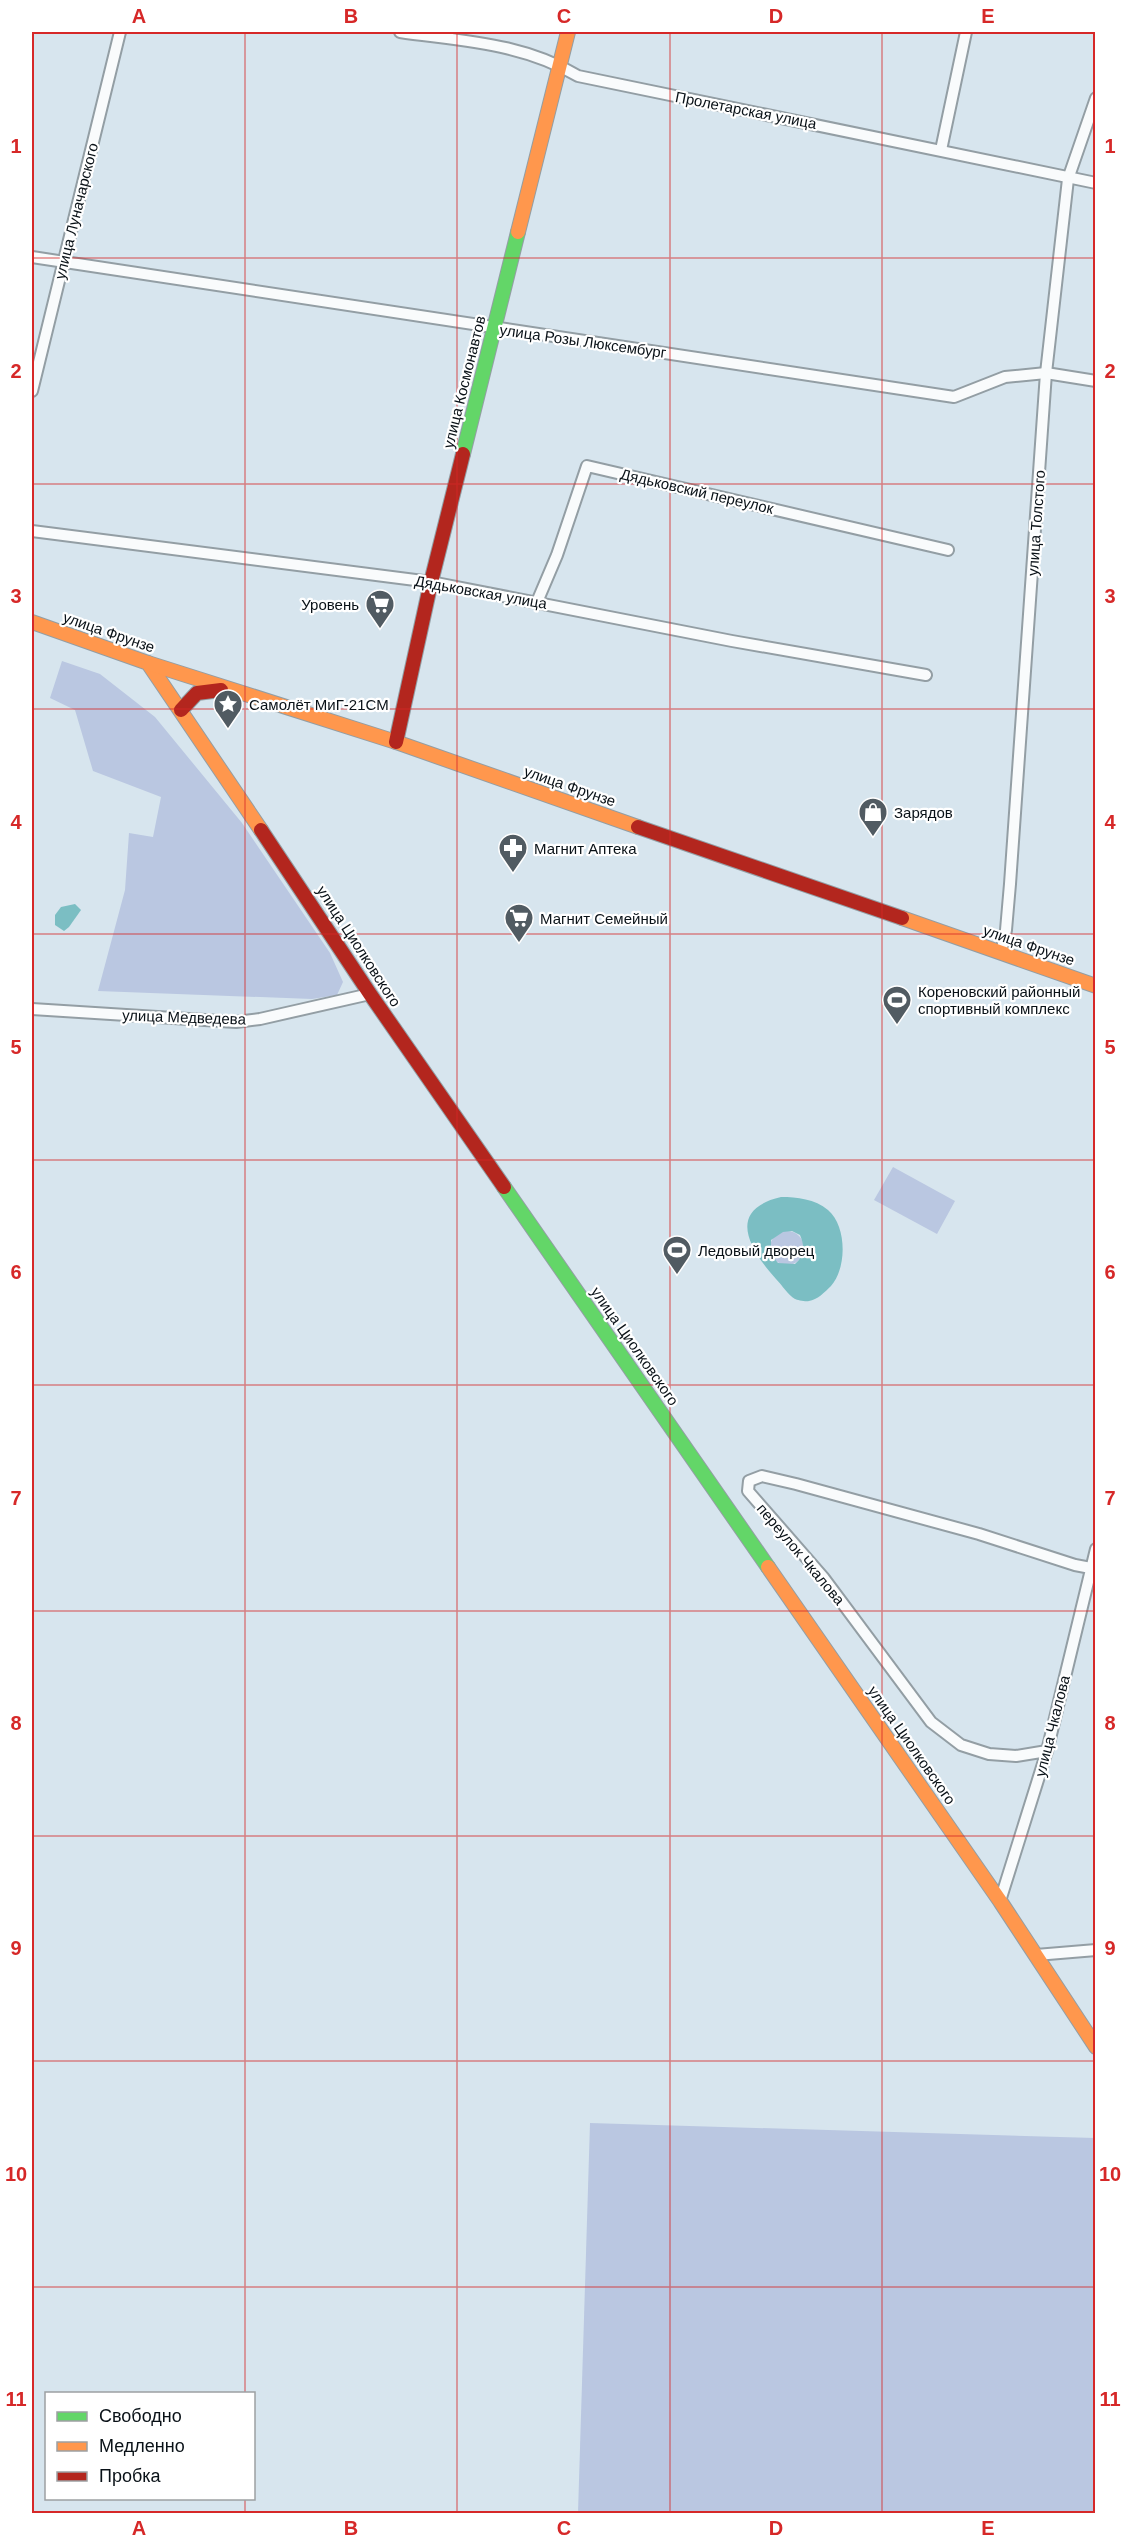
<svg xmlns="http://www.w3.org/2000/svg" width="1127" height="2545" font-family="Arial,sans-serif">
	<rect width="100%" height="100%" fill="#d7e5ee"/>
	<g fill="#bac7e1">
		<polygon points="62,661 100,674 155,717 242,823 330,953 343,982 337,995 312,999 98,991 125,890 129,833 153,837 161,797 93,771 75,710 50,698"/>
		<polygon points="893,1167 955,1201 937,1234 874,1200"/>
		<circle cx="787" cy="1248" r="17"/>
		<polygon points="590,2123 1095,2138 1095,2513 578,2513"/>
	</g>
	<g fill="#7bbec3" fill-rule="evenodd">
		<polygon points="75,904 81,910 69,927 64,931 55,925 55,915 61,907"/>
		<path d="M781 1197C797 1197 815 1199 828 1210 847 1226 847 1268 831 1286 825 1292 817 1300 809 1301 806 1302 797 1300 795 1299 788 1295 782 1285 776 1279 750 1250 725 1210 781 1197ZM792 1231 800 1235C805 1247 805 1255 795 1264L778 1263 771 1254V1240L783 1232Z"/>
	</g>
	<g fill="none" stroke-linecap="round" stroke-linejoin="round">
		<g stroke="#939ea4" stroke-width="14">
			<g id="street">
				<path d="M400 32C462 41 523 43 578 76L1096 183"/>
				<polyline points="941,150 966,32"/>
				<polyline points="32,257 954,397 1005,377 1046,373 1096,381"/>
				<polyline points="32,391 120,32"/>
				<polyline points="32,531 431,582 732,641 926,675"/>
				<polyline points="537,602 557,555 587,466 948,550"/>
				<polyline points="1001,953 1006,930 1010,884 1046,373 1068,179 1096,98"/>
				<polyline points="32,1009 236,1022 260,1019 370,994"/>
				<polyline points="1047,1751 1016,1756 989,1754 961,1745 931,1722 823,1577 748,1491 749,1481 762,1476 796,1484 979,1534 1075,1565 1096,1569"/>
				<polyline points="1000,1901 1047,1751 1096,1549"/>
				<polyline points="1036,1955 1096,1950"/>
			</g>
		</g>
		<g stroke="#939ea4" stroke-width="16">
			<g id="fast">
				<polyline points="463,454 518,232"/>
				<polyline points="504,1187 768,1567"/>
			</g>
		</g>
		<g stroke="#939ea4" stroke-width="16">
			<g id="slow">
				<polyline points="518,232 568,32"/>
				<polyline points="32,622 148,663 261,830"/>
				<polyline points="148,663 396,742 638,827"/>
				<polyline points="902,918 1096,986"/>
				<polyline points="768,1567 1000,1901 1096,2047"/>
			</g>
		</g>
		<g stroke="#939ea4" stroke-width="16">
			<g id="jam">
				<polyline points="181,710 197,693 221,690"/>
				<polyline points="396,742 431,582 463,454"/>
				<polyline points="638,827 902,918"/>
				<polyline points="261,830 370,994 504,1187"/>
			</g>
		</g>
		<use href="#street" stroke="#f9fbfc" stroke-width="10"/>
		<use href="#fast" stroke="#63d668" stroke-width="14"/>
		<use href="#slow" stroke="#ff974d" stroke-width="14"/>
		<use href="#jam" stroke="#b3261e" stroke-width="14"/>
	</g>
	<path fill="none" stroke="#d62828" stroke-width="1.5" stroke-opacity="0.55" d="M245 32V2394M457 32V2514M670 32V2514M882 32V2514M32 258H1096M32 484H1096M32 709H1096M32 934H1096M32 1160H1096M32 1385H1096M32 1611H1096M32 1836H1096M32 2061H1096M32 2287H1096M245 2498V2514"/>
	<defs>
		<g id="supermarket-pin" transform="scale(1.5)"><path d="M0 17L-7.5 6A9.5 9.5 0 1 1 7.5 6Z" fill="#515b62" stroke="#fff"/><path d="M-6-5.5h2.5l.6 2H6L4.5 2H-2.5L-4.4-4H-6ZM-1.5 3.2a1.3 1.3 0 1 0 .1 0ZM3 3.2a1.3 1.3 0 1 0 .1 0Z" fill="#fff"/></g>
		<g id="sight-pin" transform="scale(1.5)"><path d="M0 17L-7.5 6A9.5 9.5 0 1 1 7.5 6Z" fill="#515b62" stroke="#fff"/><path d="M0-6L1.8-2.2L6-1.7L2.9 1.2L3.7 5.4L0 3.3L-3.7 5.4L-2.9 1.2L-6-1.7L-1.8-2.2Z" fill="#fff"/></g>
		<g id="shop-pin" transform="scale(1.5)"><path d="M0 17L-7.5 6A9.5 9.5 0 1 1 7.5 6Z" fill="#515b62" stroke="#fff"/><path d="M-5-2.5h2.3a2.7 3.5 0 0 1 5.4 0H5L5.5 6h-11ZM-1.5-2.5h3a1.5 2.3 0 0 0-3 0Z" fill="#fff"/></g>
		<g id="pharmacy-pin" transform="scale(1.5)"><path d="M0 17L-7.5 6A9.5 9.5 0 1 1 7.5 6Z" fill="#515b62" stroke="#fff"/><path d="M-2-6h4v4h4v4h-4v4h-4v-4h-4v-4h4Z" fill="#fff"/></g>
		<g id="stadium-pin" transform="scale(1.5)"><path d="M0 17L-7.5 6A9.5 9.5 0 1 1 7.5 6Z" fill="#515b62" stroke="#fff"/><path d="M0-5a6.5 5 0 1 0 0 10a6.5 5 0 1 0 0-10ZM-3.5-1.8h7v3.6h-7Z" fill="#fff"/></g>
	</defs>
	<g fill-rule="evenodd">
		<use href="#supermarket-pin" x="380" y="604"/>
		<use href="#sight-pin" x="228" y="704"/>
		<use href="#shop-pin" x="873" y="812"/>
		<use href="#pharmacy-pin" x="513" y="848"/>
		<use href="#supermarket-pin" x="519" y="918"/>
		<use href="#stadium-pin" x="897" y="1000"/>
		<use href="#stadium-pin" x="677" y="1250"/>
	</g>
	<g text-anchor="middle" dominant-baseline="central" stroke-width="4.5" stroke-linejoin="round" paint-order="stroke">
		<g font-size="15" fill="#091117" stroke="#fff">
			<text transform="translate(746 110) rotate(11)">Пролетарская улица</text>
			<text transform="translate(76 211) rotate(-76)">улица Луначарского</text>
			<text transform="translate(583 341) rotate(8)">улица Розы Люксембург</text>
			<text transform="translate(464 382) rotate(-76)">улица Космонавтов</text>
			<text transform="translate(697 491) rotate(13)">Дядьковский переулок</text>
			<text transform="translate(1036 523) rotate(-86)">улица Толстого</text>
			<text transform="translate(481 592) rotate(10)">Дядьковская улица</text>
			<text transform="translate(109 632) rotate(19)">улица Фрунзе</text>
			<text transform="translate(570 786) rotate(19)">улица Фрунзе</text>
			<text transform="translate(1029 945) rotate(19)">улица Фрунзе</text>
			<text transform="translate(359 946) rotate(57)">улица Циолковского</text>
			<text transform="translate(184 1017) rotate(2)">улица Медведева</text>
			<text transform="translate(635 1346) rotate(55)">улица Циолковского</text>
			<text transform="translate(801 1554) rotate(50)">переулок Чкалова</text>
			<text transform="translate(1052 1726) rotate(-76)">улица Чкалова</text>
			<text transform="translate(912 1745) rotate(55)">улица Циолковского</text>
		</g>
		<g font-size="15" fill="#091117" stroke="#fff" text-anchor="start">
			<text x="359" y="604" text-anchor="end">Уровень</text>
			<text x="249" y="704">Самолёт МиГ-21СМ</text>
			<text x="894" y="812">Зарядов</text>
			<text x="534" y="848">Магнит Аптека</text>
			<text x="540" y="918">Магнит Семейный</text>
			<text x="918" y="991">Кореновский районный<tspan x="918" dy="17">спортивный комплекс</tspan></text>
			<text x="698" y="1250">Ледовый дворец</text>
		</g>
	</g>
	<rect width="1127" height="2545" fill="none" stroke="#ffffff" stroke-width="66"/>
	<rect x="45" y="2392" width="210" height="108" fill="#ffffff" stroke="#9da0a2" stroke-width="1.5"/>
	<rect x="57" y="2412" width="30" height="9" fill="#63d668" stroke="#9da0a2" stroke-width="1.5"/>
	<text x="99" y="2422" font-size="18" fill="#091117">Свободно</text>
	<rect x="57" y="2442" width="30" height="9" fill="#ff974d" stroke="#9da0a2" stroke-width="1.5"/>
	<text x="99" y="2452" font-size="18" fill="#091117">Медленно</text>
	<rect x="57" y="2472" width="30" height="9" fill="#b3261e" stroke="#9da0a2" stroke-width="1.5"/>
	<text x="99" y="2482" font-size="18" fill="#091117">Пробка</text>
	<rect x="33" y="33" width="1061" height="2479" fill="none" stroke="#d62828" stroke-width="2"/>
	<g font-size="20" text-anchor="middle" font-weight="bold" fill="#d62828">
		<text x="139" y="23">A</text>
		<text x="351" y="23">B</text>
		<text x="564" y="23">C</text>
		<text x="776" y="23">D</text>
		<text x="988" y="23">E</text>
		<text x="16" y="153">1</text>
		<text x="1110" y="153">1</text>
		<text x="16" y="378">2</text>
		<text x="1110" y="378">2</text>
		<text x="16" y="603">3</text>
		<text x="1110" y="603">3</text>
		<text x="16" y="829">4</text>
		<text x="1110" y="829">4</text>
		<text x="16" y="1054">5</text>
		<text x="1110" y="1054">5</text>
		<text x="16" y="1279">6</text>
		<text x="1110" y="1279">6</text>
		<text x="16" y="1505">7</text>
		<text x="1110" y="1505">7</text>
		<text x="16" y="1730">8</text>
		<text x="1110" y="1730">8</text>
		<text x="16" y="1955">9</text>
		<text x="1110" y="1955">9</text>
		<text x="16" y="2181">10</text>
		<text x="1110" y="2181">10</text>
		<text x="16" y="2406">11</text>
		<text x="1110" y="2406">11</text>
		<text x="139" y="2535">A</text>
		<text x="351" y="2535">B</text>
		<text x="564" y="2535">C</text>
		<text x="776" y="2535">D</text>
		<text x="988" y="2535">E</text>
	</g>
</svg>
